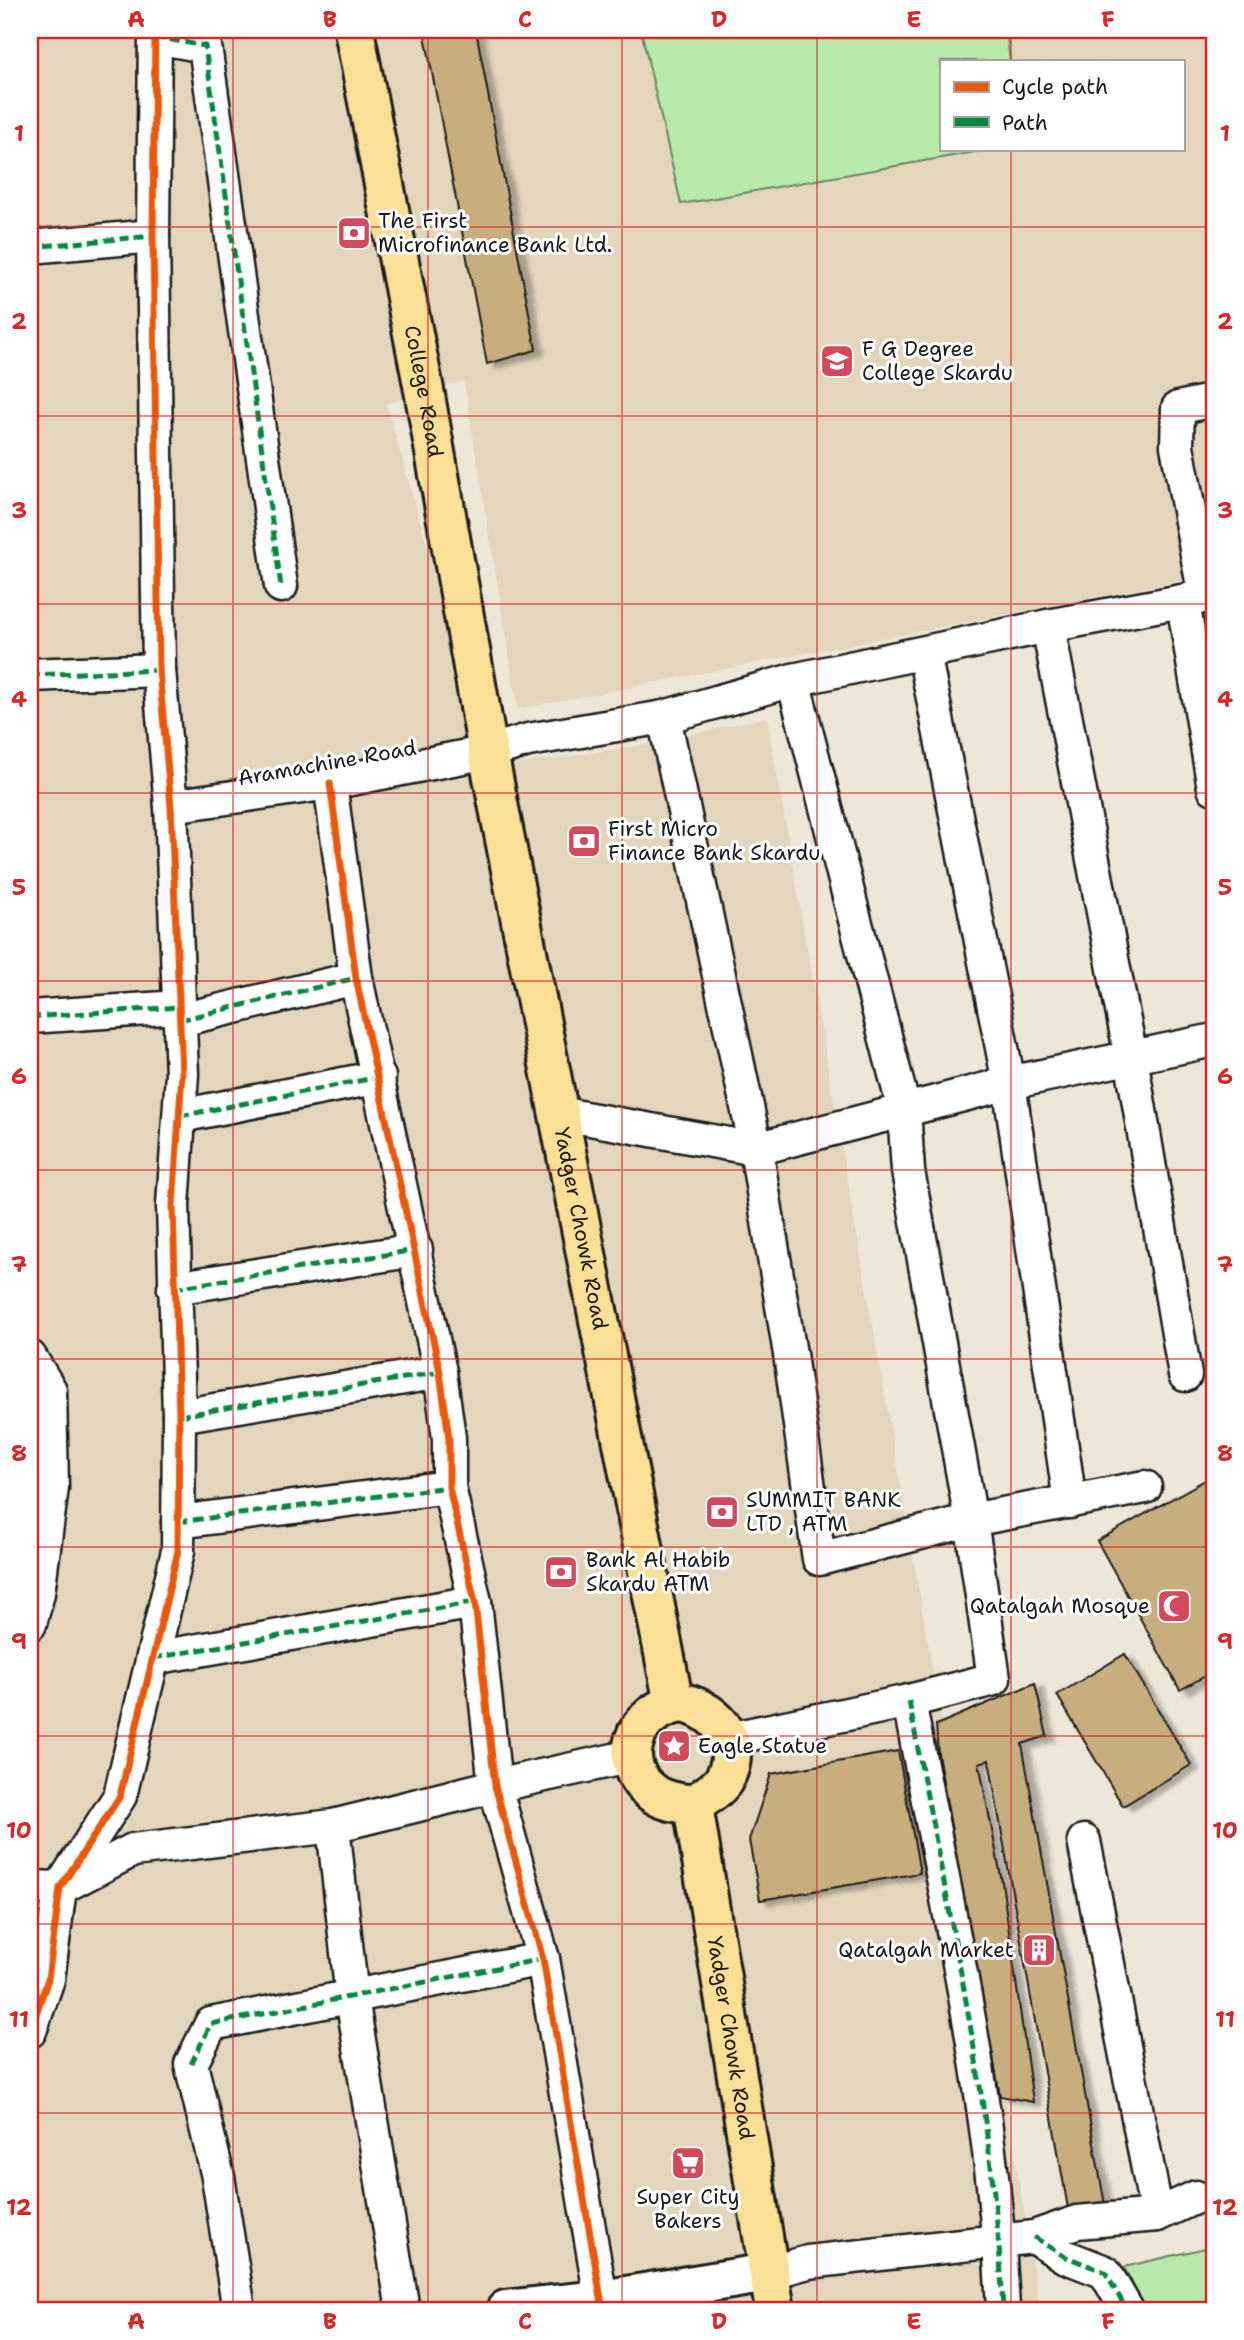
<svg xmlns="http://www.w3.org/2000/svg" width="1244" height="2340" font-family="'Shantell Sans',sans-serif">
	<defs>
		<filter id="shadow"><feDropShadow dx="8" dy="4.5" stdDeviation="2" flood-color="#0004"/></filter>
	</defs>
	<rect width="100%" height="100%" fill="#eee7d8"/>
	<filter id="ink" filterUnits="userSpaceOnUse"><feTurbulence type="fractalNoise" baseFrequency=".0143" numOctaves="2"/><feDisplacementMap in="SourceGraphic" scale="14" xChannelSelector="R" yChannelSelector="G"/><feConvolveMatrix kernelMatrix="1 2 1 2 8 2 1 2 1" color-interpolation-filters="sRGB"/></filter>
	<g filter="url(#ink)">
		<path fill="#e3d6bd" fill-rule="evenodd" d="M30 30H1214V574L518 709 464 381 386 404 479 723 513 765 654 743 767 717 977 1925 1040 2310H30V1573L48 1401 30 1373ZM941 61H1183V149H941Z"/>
		<g fill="#b7eaaa" stroke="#6a8363" stroke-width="2">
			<polygon points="641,30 1006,30 1010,61 941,61 941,149 992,149 681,204"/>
			<polygon points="1214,2246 1214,2310 1146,2310 1124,2267"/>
		</g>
		<g fill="#c8ae7e" stroke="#1c1c1c" stroke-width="2" filter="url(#shadow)">
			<polygon points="424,30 476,30 536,350 487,364"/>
			<polygon points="1214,1475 1214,1671 1180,1690 1097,1541"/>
			<polygon points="1125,1654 1191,1765 1123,1806 1057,1695"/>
			<polygon points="1035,1683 1047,1736 1022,1744 1107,2216 1070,2220 989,1760 979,1763 1002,1882 1033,2102 1000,2096 938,1754 936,1725"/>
			<polygon points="898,1751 920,1873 760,1900 749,1840 771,1774"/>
		</g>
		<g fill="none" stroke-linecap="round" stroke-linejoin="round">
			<g stroke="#1c1c1c" stroke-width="37">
				<g id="street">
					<polyline points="155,37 205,46 281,586"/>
					<polyline points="30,247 153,236"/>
					<polyline points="1205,597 1177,446 1178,408 1214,400"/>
					<polyline points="1183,602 1214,788"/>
					<polyline points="1048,626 1131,1057 1185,1375"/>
					<polyline points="924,653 1009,1083 1070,1502"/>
					<polyline points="30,675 159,670"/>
					<polyline points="664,717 756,1149 790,1354 819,1559 971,1520 1145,1487"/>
					<polyline points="330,783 356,978 440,1372 449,1438 449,1487 475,1602 495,1786 543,1959 603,2310"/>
					<polyline points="171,806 330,783 488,752 528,740 664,717 793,680 1048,626 1214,595"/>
					<polyline points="30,1017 179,1007"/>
					<polyline points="180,1020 356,978"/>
					<polyline points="557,1113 756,1149 1009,1083 1214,1040"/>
					<polyline points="180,1116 379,1077"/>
					<polyline points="174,1288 416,1250"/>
					<polyline points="30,1357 50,1390 52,1487 38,1593 30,1624"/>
					<polyline points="179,1416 440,1372"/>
					<polyline points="178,1522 449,1487"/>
					<polyline points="153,1658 475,1602"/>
					<path d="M909 1701C946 1902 994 2105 1003 2310"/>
					<polyline points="728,1739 909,1701 994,1679 971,1520 908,1171 904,1109 793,680"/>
					<polyline points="333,1826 352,1998 403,2310"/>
					<polyline points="1084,1841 1157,2215"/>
					<polyline points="30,1887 60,1888 133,1850 333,1826 495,1786 632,1756"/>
					<polyline points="30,2031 48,1979 60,1888 120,1796 178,1551 179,1416 173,1205 182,1074 171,806 159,670 153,236 155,30"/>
					<polyline points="1034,2237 1064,2256 1105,2272 1127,2310"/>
					<polyline points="768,2273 808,2262 1034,2237 1077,2222 1157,2215 1196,2197"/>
					<polyline points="239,2310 218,2177 191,2064 211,2024 543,1959"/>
				</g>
			</g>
			<g stroke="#1c1c1c" stroke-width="44">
				<polyline id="secondary" points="506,2310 601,2300 768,2273"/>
			</g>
			<g stroke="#1c1c1c" stroke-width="44">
				<g id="highway">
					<path id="s1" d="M354 30 424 390 488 752 674 1704"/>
					<path d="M683 1703C719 1711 745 1745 723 1781 716 1791 703 1798 693 1805 681 1803 667 1802 656 1795 612 1767 633 1708 683 1703Z"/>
					<path id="s2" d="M693 1805 775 2310"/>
				</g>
			</g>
			<use href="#street" stroke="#fff" stroke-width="32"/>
			<use href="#secondary" stroke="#fff" stroke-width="38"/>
			<use href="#highway" stroke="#fadf96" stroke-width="38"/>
			<g stroke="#00873e" stroke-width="5" stroke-dasharray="10 5" stroke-linecap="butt">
				<polyline points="155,37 205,46 281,586"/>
				<polyline points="30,247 153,236"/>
				<polyline points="30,675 159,670"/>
				<polyline points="30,1017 179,1007"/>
				<polyline points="180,1020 356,978"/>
				<polyline points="180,1116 379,1077"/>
				<polyline points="174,1288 416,1250"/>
				<polyline points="179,1416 440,1372"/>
				<polyline points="178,1522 449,1487"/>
				<polyline points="153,1658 475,1602"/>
				<path d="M909 1701C946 1902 994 2105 1003 2310"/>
				<polyline points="191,2064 211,2024 543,1959"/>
				<polyline points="1034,2237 1064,2256 1105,2272 1127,2310"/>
			</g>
			<g stroke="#fff" stroke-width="11">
				<g id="cycleway">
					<polyline points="330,783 356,978 440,1372 449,1438 449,1487 475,1602 495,1786 543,1959 603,2310"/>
					<polyline points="30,2031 48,1979 60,1888 120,1796 178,1551 179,1416 173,1205 182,1074 171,806 159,670 153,236 155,30"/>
				</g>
			</g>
			<use href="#cycleway" stroke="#e8590c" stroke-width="7"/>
		</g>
	</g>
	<path fill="none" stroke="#d62828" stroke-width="2" stroke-opacity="0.55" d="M233 30V2310M428 30V2310M622 30V2310M817 30V2310M1011 30V61M1011 149V2310M30 227H1214M30 416H1214M30 604H1214M30 793H1214M30 981H1214M30 1170H1214M30 1359H1214M30 1547H1214M30 1736H1214M30 1924H1214M30 2113H1214"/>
	<defs>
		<g id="bank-square" transform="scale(1.75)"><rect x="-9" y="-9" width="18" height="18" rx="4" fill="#d1495b" stroke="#fff"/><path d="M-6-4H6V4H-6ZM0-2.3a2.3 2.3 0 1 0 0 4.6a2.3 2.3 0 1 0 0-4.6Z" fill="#fff"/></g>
		<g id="university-square" transform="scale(1.75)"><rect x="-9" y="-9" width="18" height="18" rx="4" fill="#d1495b" stroke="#fff"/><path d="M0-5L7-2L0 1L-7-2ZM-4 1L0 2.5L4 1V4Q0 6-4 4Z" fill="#fff"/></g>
		<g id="mosque-square" transform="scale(1.75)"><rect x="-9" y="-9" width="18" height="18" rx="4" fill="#d1495b" stroke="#fff"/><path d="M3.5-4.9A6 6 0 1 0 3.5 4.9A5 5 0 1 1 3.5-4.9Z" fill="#fff"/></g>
		<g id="sight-square" transform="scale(1.75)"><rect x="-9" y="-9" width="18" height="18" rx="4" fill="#d1495b" stroke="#fff"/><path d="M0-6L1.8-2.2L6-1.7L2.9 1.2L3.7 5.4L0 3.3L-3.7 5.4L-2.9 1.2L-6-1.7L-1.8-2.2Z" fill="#fff"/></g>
		<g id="building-square" transform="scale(1.75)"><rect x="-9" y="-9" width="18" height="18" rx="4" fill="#d1495b" stroke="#fff"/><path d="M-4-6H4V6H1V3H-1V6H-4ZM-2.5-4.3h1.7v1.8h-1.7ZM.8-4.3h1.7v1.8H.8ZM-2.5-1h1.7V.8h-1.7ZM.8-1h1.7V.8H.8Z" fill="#fff"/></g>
		<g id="supermarket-square" transform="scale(1.75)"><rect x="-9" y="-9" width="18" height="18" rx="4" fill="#d1495b" stroke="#fff"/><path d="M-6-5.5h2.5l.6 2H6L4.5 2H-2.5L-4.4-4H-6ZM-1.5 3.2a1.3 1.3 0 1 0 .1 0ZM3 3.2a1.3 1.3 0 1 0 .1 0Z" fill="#fff"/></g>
	</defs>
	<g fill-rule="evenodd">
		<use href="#bank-square" x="354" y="233"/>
		<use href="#university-square" x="837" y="361"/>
		<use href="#bank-square" x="584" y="841"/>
		<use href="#bank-square" x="722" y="1512"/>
		<use href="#bank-square" x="561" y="1572"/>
		<use href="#mosque-square" x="1174" y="1606"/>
		<use href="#sight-square" x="674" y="1746"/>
		<use href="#building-square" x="1039" y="1950"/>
		<use href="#supermarket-square" x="688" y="2163"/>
	</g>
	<g text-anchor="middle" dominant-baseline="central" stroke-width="6" stroke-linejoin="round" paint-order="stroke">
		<g font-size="21" fill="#1c1c1c" stroke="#fff" text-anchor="start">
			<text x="378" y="221">The First<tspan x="378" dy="24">Microfinance Bank Ltd.</tspan></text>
			<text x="862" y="349">F G Degree<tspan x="862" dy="24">College Skardu</tspan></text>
			<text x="608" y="829">First Micro<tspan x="608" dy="24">Finance Bank Skardu</tspan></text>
			<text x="746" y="1500">SUMMIT BANK<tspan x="746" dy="24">LTD , ATM</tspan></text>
			<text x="586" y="1560">Bank Al Habib<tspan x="586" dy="24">Skardu ATM</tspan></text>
			<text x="1150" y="1606" text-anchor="end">Qatalgah Mosque</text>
			<text x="698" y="1746">Eagle Statue</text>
			<text x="1014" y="1950" text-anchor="end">Qatalgah Market</text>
			<text x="688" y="2197" text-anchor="middle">Super City<tspan x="688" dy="24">Bakers</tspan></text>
		</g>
		<g font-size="21" fill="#1c1c1c" stroke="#fff">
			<text stroke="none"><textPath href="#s1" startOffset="368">College Road</textPath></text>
			<text transform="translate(327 763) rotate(-10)">Aramachine Road</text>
			<text stroke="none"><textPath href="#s1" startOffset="1220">Yadger Chowk Road</textPath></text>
			<text stroke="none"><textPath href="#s2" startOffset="236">Yadger Chowk Road</textPath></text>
		</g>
	</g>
	<rect width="1244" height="2340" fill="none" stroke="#fff" stroke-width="77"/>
	<rect x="940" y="60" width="245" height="91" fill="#ffffff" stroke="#a4a4a4" stroke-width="2"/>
	<rect x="954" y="82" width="35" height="10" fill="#e8590c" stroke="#a4a4a4" stroke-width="2"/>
	<text x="1002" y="94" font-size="21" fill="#1c1c1c">Cycle path</text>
	<rect x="954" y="117" width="35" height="10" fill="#00873e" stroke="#a4a4a4" stroke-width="2"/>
	<text x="1002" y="130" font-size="21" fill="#1c1c1c">Path</text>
	<rect x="38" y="38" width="1168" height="2264" fill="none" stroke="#d62828" stroke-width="2.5"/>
	<g font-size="23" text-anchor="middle" font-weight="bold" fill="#d62828">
		<text x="136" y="27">A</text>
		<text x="330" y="27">B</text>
		<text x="525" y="27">C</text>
		<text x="719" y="27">D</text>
		<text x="914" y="27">E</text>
		<text x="1108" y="27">F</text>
		<text x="19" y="141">1</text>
		<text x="1225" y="141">1</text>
		<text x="19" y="329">2</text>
		<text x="1225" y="329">2</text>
		<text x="19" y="518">3</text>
		<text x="1225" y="518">3</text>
		<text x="19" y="707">4</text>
		<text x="1225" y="707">4</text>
		<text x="19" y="895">5</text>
		<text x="1225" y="895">5</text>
		<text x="19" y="1084">6</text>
		<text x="1225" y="1084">6</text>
		<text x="19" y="1272">7</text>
		<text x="1225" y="1272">7</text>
		<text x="19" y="1461">8</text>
		<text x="1225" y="1461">8</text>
		<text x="19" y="1649">9</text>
		<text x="1225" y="1649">9</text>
		<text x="19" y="1838">10</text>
		<text x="1225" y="1838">10</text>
		<text x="19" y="2027">11</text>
		<text x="1225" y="2027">11</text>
		<text x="19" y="2215">12</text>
		<text x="1225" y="2215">12</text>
		<text x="136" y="2329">A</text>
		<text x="330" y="2329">B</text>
		<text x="525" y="2329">C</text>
		<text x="719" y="2329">D</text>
		<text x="914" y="2329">E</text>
		<text x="1108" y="2329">F</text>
	</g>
</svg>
